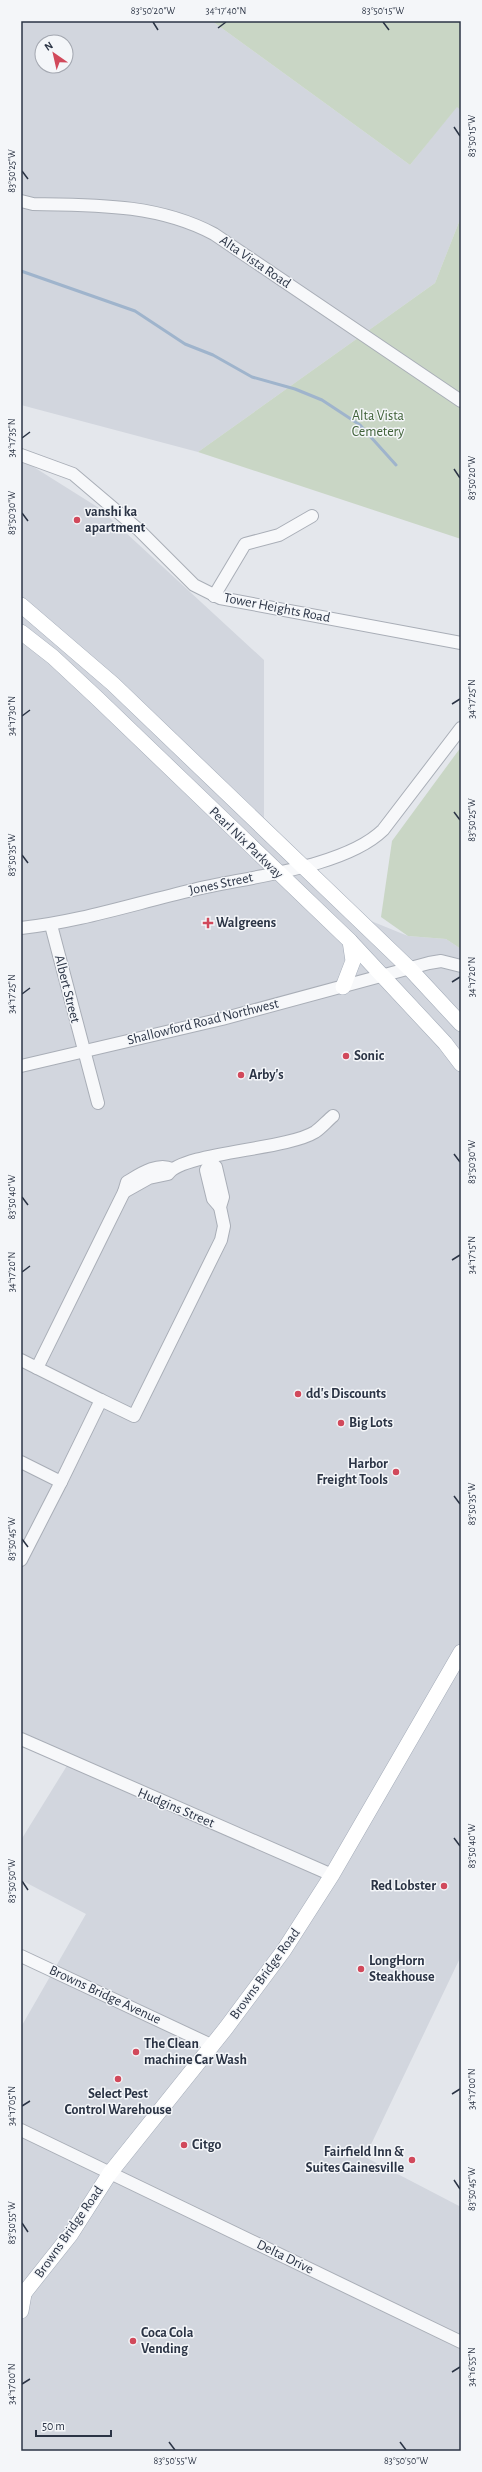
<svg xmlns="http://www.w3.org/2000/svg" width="482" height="2472" font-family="'Alegreya Sans',sans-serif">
	<rect width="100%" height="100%" fill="#e4e7ec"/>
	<g fill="#d2d6de" fill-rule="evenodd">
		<path d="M21 21H212L410 165 457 106 461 110V217L435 283 198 452 21 405ZM42 42H66V66H42Z"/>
		<polygon points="21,459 99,508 264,660 264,818 302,857 371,921 408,936 446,939 461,949 461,1956 365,2157 461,2207 461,2451 21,2451 21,2027 86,1914 21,1880 21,1840 68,1764 21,1745"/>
	</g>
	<g fill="#c9d6c5">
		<polygon points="212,21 461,21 461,110 457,107 410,165"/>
		<polygon points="461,217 461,539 198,452 435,283"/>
		<polygon points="461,747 461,949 446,939 408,936 381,917 392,841"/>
	</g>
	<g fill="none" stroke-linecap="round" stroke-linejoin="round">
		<polyline stroke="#9fb4cc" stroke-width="3" points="21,271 135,311 185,344 213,355 252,377 295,389 322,400 360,425 396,465"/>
		<g stroke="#a9aeb7" stroke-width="14">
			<g id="minor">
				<path d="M21 201 33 204C96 205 158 204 214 234L461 401"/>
				<polyline points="21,455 73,474 139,530 194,585 220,598 461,643"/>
				<polyline points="214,596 245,544 279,535 312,516"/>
				<polyline points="51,925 98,1103"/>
				<path d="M21 928C79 922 136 903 193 890 246 877 344 868 383 830L461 728"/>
				<polyline points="21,1066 222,1019 429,963 441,961 461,966"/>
				<polyline points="211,1162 206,1170 213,1199 220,1207"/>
				<path d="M124 1192 149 1178 168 1174C183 1152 286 1150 315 1132 321 1128 327 1121 333 1116"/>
				<path d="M21 1360 37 1368 124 1192 127 1182C139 1175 157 1162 172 1169"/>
				<polyline points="37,1368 101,1400"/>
				<polyline points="21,1462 61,1482 21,1560"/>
				<polyline points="61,1482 101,1400 134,1416 221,1240 224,1226 220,1207 223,1197 216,1167 211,1162 210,1157"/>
				<polyline points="21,1739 332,1875"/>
				<polyline points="21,1956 211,2045"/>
				<polyline points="21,2130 461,2342"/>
			</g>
		</g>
		<g stroke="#a3abb8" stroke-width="16">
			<g id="major">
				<polyline points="21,605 113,684 410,969 461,1024"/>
				<polyline points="21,632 53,657 98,699 350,941 445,1043 461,1064"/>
				<polyline points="343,987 353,961 350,941"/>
				<polyline points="21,2297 71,2234 110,2173 226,2028 284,1950 332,1875 461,1652"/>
				<polyline points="21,2311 24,2294"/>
			</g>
		</g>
		<use href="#minor" stroke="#f7f8fa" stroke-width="12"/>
		<use href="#major" stroke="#fff" stroke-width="15"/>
	</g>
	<path fill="none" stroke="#2b3445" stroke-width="1.5" d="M153 22 158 30M383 22 389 30M218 28 226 22M454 127 460 136M22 171 28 179M22 438 30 432M454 469 460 478M22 513 28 521M452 704 460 699M22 716 30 710M454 812 460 820M22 855 28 863M452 982 460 977M22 994 30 988M454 1154 460 1162M22 1197 28 1205M452 1260 460 1255M22 1272 30 1266M454 1496 460 1504M22 1539 28 1547M454 1838 460 1846M22 1881 28 1890M452 2094 460 2089M22 2106 30 2101M454 2180 460 2189M22 2223 28 2232M452 2372 460 2367M22 2384 30 2379M169 2442 175 2450M400 2442 406 2450"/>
	<g fill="#d1495b" stroke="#f4f6f9" stroke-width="1.5">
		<circle cx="77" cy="520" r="4"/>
		<path d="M206 917h4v4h4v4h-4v4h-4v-4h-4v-4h4z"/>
		<circle cx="346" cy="1056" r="4"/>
		<circle cx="241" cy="1075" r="4"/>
		<circle cx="298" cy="1394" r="4"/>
		<circle cx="341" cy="1423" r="4"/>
		<circle cx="396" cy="1472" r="4"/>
		<circle cx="444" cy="1886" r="4"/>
		<circle cx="361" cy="1969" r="4"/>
		<circle cx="136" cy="2052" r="4"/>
		<circle cx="118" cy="2079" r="4"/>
		<circle cx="184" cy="2145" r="4"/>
		<circle cx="412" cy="2160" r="4"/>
		<circle cx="133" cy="2341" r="4"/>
	</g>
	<g text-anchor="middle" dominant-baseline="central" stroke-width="3" stroke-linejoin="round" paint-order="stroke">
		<g font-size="14" fill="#2b3445" stroke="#f4f6f9">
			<text transform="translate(255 262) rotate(34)">Alta Vista Road</text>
			<text transform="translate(277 608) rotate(11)">Tower Heights Road</text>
			<text transform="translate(246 843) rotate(44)">Pearl Nix Parkway</text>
			<text transform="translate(221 884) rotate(-12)">Jones Street</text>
			<text transform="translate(67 989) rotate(76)">Albert Street</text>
			<text transform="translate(203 1022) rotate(-14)">Shallowford Road Northwest</text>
			<text transform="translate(176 1808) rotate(23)">Hudgins Street</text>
			<text transform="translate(265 1974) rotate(-54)">Browns Bridge Road</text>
			<text transform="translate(105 1995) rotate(25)">Browns Bridge Avenue</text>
			<text transform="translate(69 2232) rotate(-55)">Browns Bridge Road</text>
			<text transform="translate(285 2257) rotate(26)">Delta Drive</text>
		</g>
		<g font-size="14" fill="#3f6138" stroke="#f4f6f9">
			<text x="378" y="416">Alta Vista<tspan x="378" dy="16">Cemetery</tspan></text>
		</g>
		<g font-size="14" font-weight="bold" fill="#2b3445" stroke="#f4f6f9" text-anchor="start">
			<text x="85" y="512">vanshi ka<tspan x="85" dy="16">apartment</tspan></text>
			<text x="216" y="923">Walgreens</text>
			<text x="354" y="1056">Sonic</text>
			<text x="249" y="1075">Arby's</text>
			<text x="306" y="1394">dd's Discounts</text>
			<text x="349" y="1423">Big Lots</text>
			<text x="388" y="1464" text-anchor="end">Harbor<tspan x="388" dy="16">Freight Tools</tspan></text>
			<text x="436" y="1886" text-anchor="end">Red Lobster</text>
			<text x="369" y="1961">LongHorn<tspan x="369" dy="16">Steakhouse</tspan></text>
			<text x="144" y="2044">The Clean<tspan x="144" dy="16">machine Car Wash</tspan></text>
			<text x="118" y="2094" text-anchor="middle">Select Pest<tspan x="118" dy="16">Control Warehouse</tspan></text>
			<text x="192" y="2145">Citgo</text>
			<text x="404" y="2152" text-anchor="end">Fairfield Inn &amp;<tspan x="404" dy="16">Suites Gainesville</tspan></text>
			<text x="141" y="2333">Coca Cola<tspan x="141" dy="16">Vending</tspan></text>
		</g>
	</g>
	<rect width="482" height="2472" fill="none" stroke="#f4f6f9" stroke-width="44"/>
	<g transform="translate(54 54) rotate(326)"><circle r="19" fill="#f4f6f9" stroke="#a4a8b1"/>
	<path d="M0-3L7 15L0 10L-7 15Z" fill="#d1495b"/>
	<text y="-6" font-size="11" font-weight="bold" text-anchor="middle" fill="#2b3445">N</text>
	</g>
	<path d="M36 2430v6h75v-6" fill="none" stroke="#2b3445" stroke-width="2"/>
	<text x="42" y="2430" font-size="12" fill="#2b3445" stroke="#f4f6f9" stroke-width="3" paint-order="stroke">50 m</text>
	<rect x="22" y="22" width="438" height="2428" fill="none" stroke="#2b3445" stroke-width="1.5"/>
	<g font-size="10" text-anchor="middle" fill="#2b3445">
		<text x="153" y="14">83°50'20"W</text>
		<text x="226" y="14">34°17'40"N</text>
		<text x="383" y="14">83°50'15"W</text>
		<text transform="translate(471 136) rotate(-90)" y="4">83°50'15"W</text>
		<text transform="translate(11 171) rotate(-90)" y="4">83°50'25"W</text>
		<text transform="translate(11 438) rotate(-90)" y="4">34°17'35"N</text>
		<text transform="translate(471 478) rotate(-90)" y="4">83°50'20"W</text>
		<text transform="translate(11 513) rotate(-90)" y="4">83°50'30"W</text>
		<text transform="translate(471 699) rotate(-90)" y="4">34°17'25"N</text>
		<text transform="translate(11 716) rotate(-90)" y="4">34°17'30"N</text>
		<text transform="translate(471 820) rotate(-90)" y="4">83°50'25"W</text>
		<text transform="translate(11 855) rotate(-90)" y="4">83°50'35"W</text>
		<text transform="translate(471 977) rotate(-90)" y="4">34°17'20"N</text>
		<text transform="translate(11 994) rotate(-90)" y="4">34°17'25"N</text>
		<text transform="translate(471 1162) rotate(-90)" y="4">83°50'30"W</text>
		<text transform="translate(11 1197) rotate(-90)" y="4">83°50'40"W</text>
		<text transform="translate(471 1255) rotate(-90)" y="4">34°17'15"N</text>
		<text transform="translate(11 1272) rotate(-90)" y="4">34°17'20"N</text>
		<text transform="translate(471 1504) rotate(-90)" y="4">83°50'35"W</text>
		<text transform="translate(11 1539) rotate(-90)" y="4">83°50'45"W</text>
		<text transform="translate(471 1846) rotate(-90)" y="4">83°50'40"W</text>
		<text transform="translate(11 1881) rotate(-90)" y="4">83°50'50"W</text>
		<text transform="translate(471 2089) rotate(-90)" y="4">34°17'00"N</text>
		<text transform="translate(11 2106) rotate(-90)" y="4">34°17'05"N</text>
		<text transform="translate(471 2189) rotate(-90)" y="4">83°50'45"W</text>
		<text transform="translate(11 2223) rotate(-90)" y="4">83°50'55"W</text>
		<text transform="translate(471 2367) rotate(-90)" y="4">34°16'55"N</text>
		<text transform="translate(11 2384) rotate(-90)" y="4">34°17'00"N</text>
		<text x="175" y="2464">83°50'55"W</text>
		<text x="406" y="2464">83°50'50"W</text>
	</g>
</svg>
